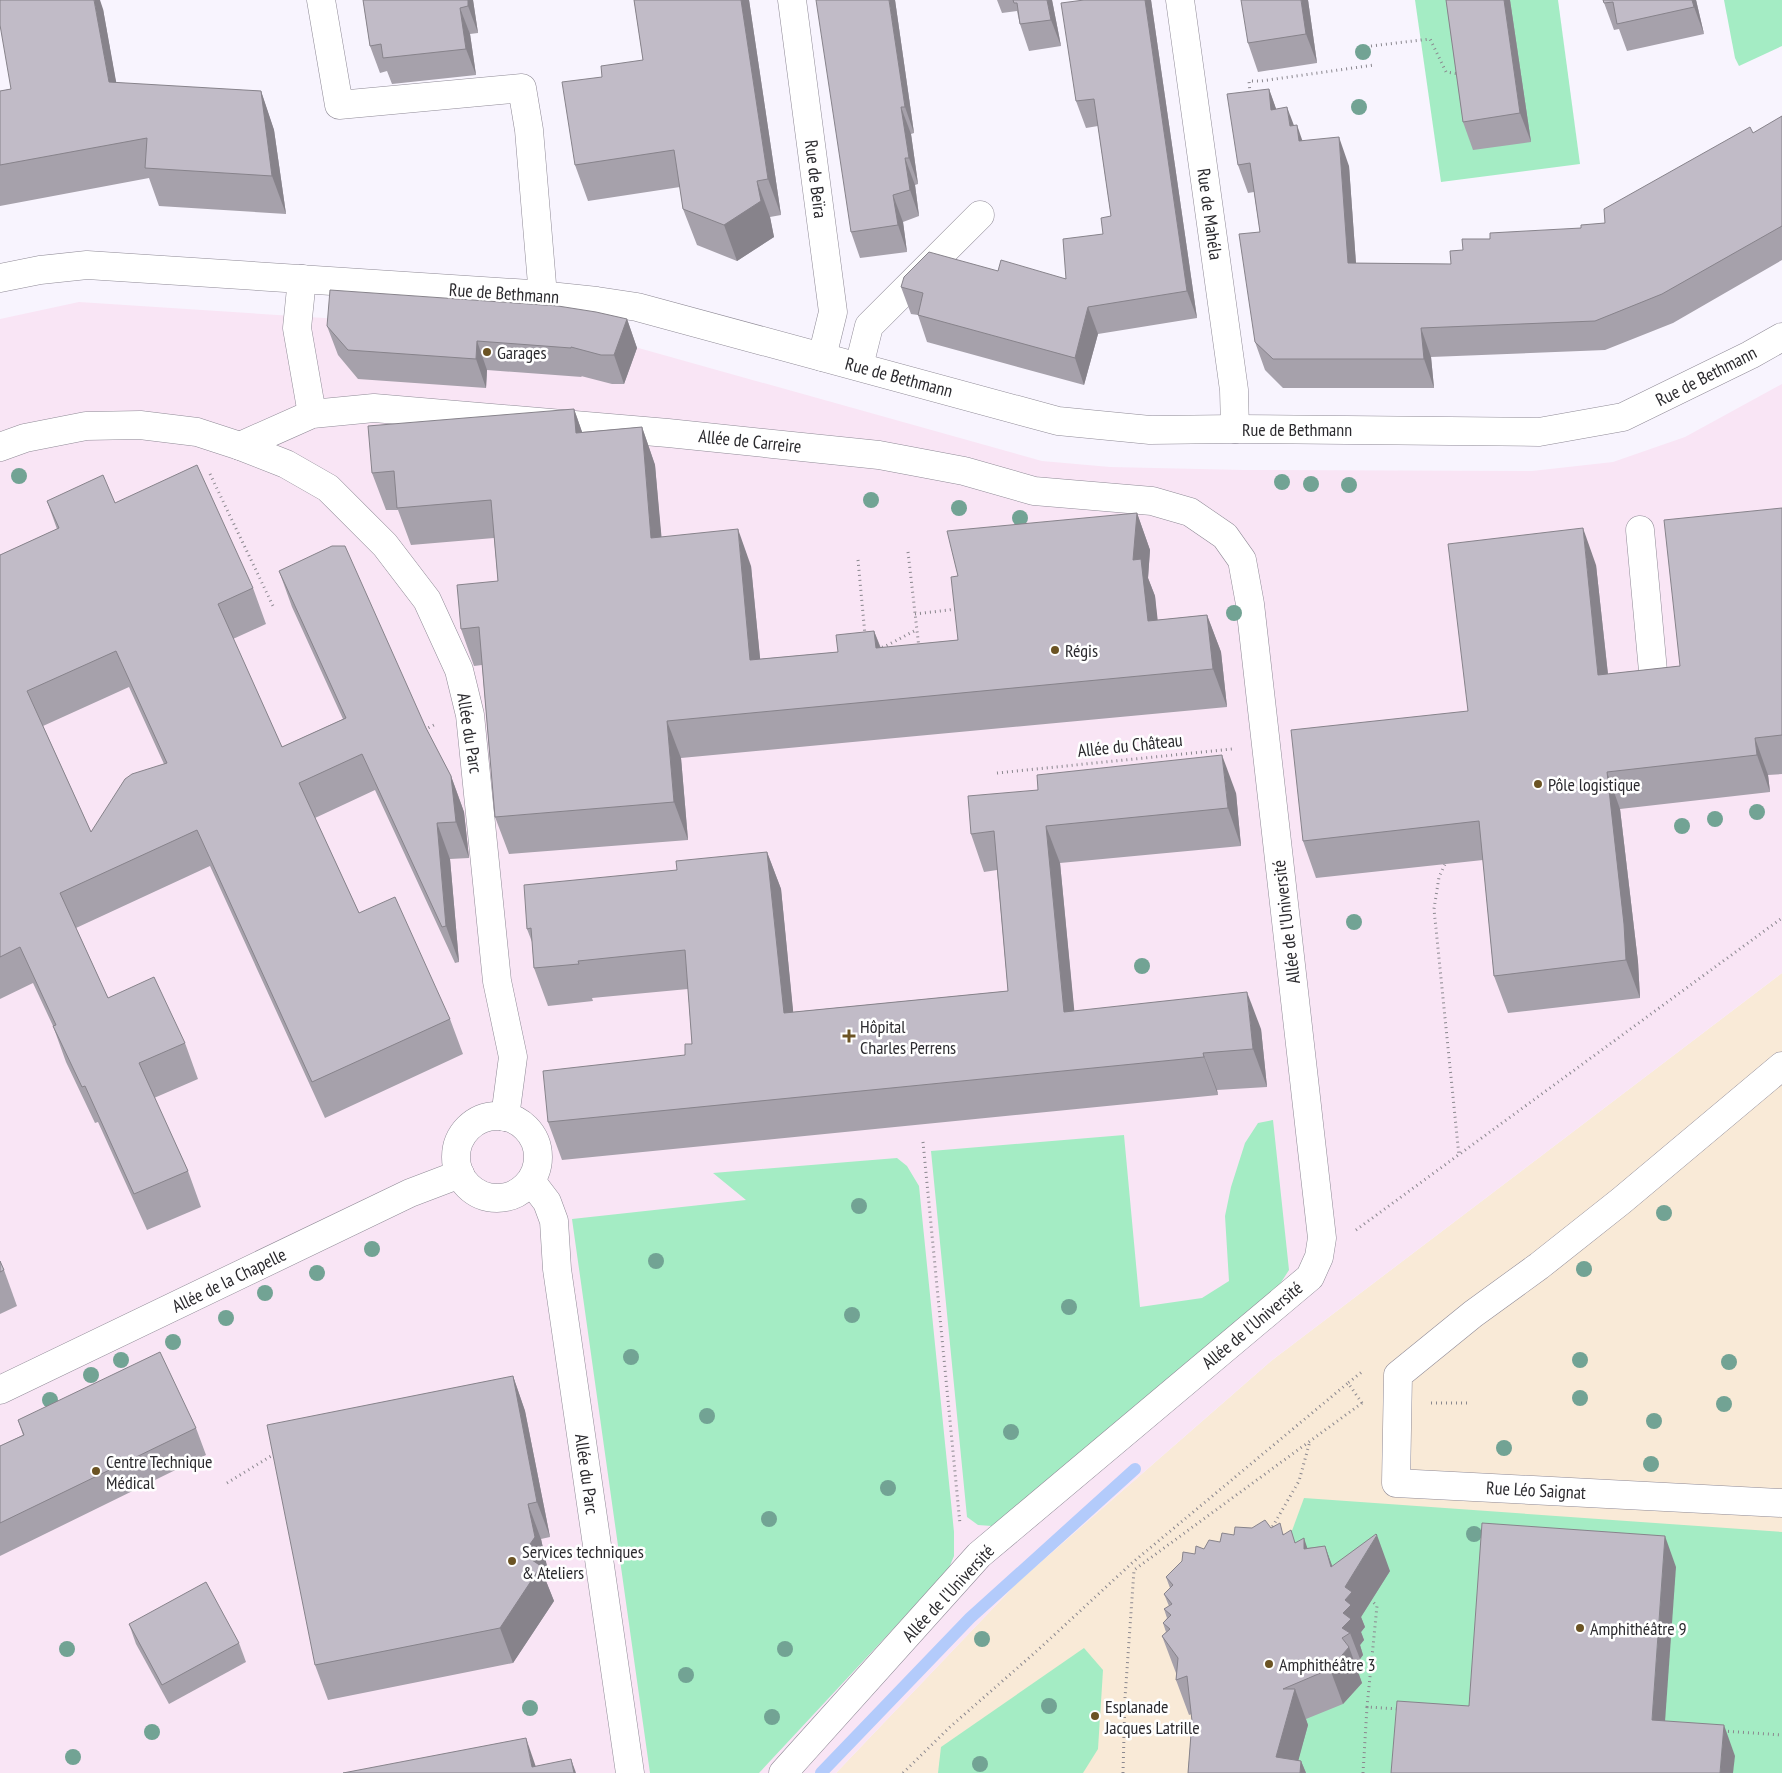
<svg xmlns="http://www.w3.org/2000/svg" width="1782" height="1773" font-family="'PT Sans Narrow',sans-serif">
	<rect width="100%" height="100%" fill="#f8f4fe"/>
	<polygon fill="#f9ead7" points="1782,973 1782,1773 836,1773 1018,1582 1271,1361"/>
	<polygon fill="#f9e5f5" points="79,302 340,319 635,347 1042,461 1110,467 1244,470 1532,471 1613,462 1685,437 1782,384 1782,973 1271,1361 1018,1582 836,1773 0,1773 0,319"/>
	<g fill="#a4ecc4">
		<polygon points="1415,0 1558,0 1580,164 1441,182"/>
		<polygon points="1724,0 1782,0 1782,46 1739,66 1735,58"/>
		<polygon points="1273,1120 1289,1270 1280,1284 992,1526 978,1525 967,1517 931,1151 1124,1135 1140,1307 1202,1298 1229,1281 1225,1216 1231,1187 1245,1143 1258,1123"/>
		<polygon points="897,1158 907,1166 919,1186 954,1532 954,1556 948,1570 759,1773 650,1773 572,1219 746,1200 713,1173"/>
		<polygon points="1304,1498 1782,1532 1782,1773 1237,1773 1245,1659"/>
		<polygon points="1084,1648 1103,1670 1098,1749 1083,1773 938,1773 941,1747"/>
	</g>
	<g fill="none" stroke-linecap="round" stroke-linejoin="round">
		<polyline stroke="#b3cbfb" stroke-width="12" points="821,1773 970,1618 1135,1469"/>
		<g stroke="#8f8a96" stroke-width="29">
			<g id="minor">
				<polyline points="321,0 339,105 522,88 529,130 543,296"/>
				<polyline points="792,0 833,312 822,357"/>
				<polyline points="1180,0 1234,390 1235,429"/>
				<polyline points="0,278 40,270 87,265 530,294 597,301 637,307 1058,421 1150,430 1235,429 1539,432 1623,417 1750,355 1782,337"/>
				<polyline points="302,279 297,328 312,414"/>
				<polyline points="859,366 869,326 980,215"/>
				<polyline points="240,446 312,414 374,408 668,433 879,455 964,471 1034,491 1152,501 1190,512 1225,536 1242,560 1250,604 1322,1238 1319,1257 1310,1277 979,1555 783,1773"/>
				<polyline points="0,447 25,438 86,426 140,425 197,432 240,446 286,464 328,488 385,545 427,600 459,670 470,715 497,981 513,1057 505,1117"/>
				<polyline points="1640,530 1654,682"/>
				<polyline points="1782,1066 1621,1201 1539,1266 1473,1314 1398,1375 1396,1483 1782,1503"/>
				<circle cx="497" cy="1157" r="41"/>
				<polyline points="531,1181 547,1202 554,1221 557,1269 630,1773"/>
				<polyline points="0,1390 410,1193 460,1174"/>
			</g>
		</g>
		<g stroke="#8a878e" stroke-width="3" stroke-dasharray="1 4" stroke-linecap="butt">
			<polyline points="1371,46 1430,39 1446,72 1459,74"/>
			<polyline points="1250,93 1249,81 1261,81 1374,65"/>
			<polyline points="210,474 274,608"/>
			<polyline points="908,552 919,648"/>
			<polyline points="858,560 865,635"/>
			<polyline points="915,614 957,609"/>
			<polyline points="877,648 884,647 916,630"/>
			<polyline points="424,730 436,724"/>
			<polyline points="997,773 1232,749"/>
			<polyline points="1447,860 1439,877 1434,909 1459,1156"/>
			<polyline points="923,1142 960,1524"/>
			<polyline points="1356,1230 1782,918"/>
			<polyline points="1362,1403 1348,1383 1363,1371"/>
			<polyline points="1431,1403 1468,1403"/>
			<polyline points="227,1483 276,1453"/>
			<polyline points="1270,1531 1299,1481 1310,1441"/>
			<polyline points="1367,1707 1377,1606 1370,1599"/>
			<polyline points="1723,1731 1782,1735"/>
			<polyline points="903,1773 950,1727 1039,1649 1132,1563 1348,1383"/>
			<polyline points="1123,1773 1125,1698 1134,1570 1362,1403"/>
			<polyline points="1363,1773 1367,1707 1400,1709"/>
		</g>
		<use href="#minor" stroke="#fff" stroke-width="28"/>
	</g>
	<g fill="#72a394">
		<circle cx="1363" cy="52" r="8"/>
		<circle cx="1359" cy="107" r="8"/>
		<circle cx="19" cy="476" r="8"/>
		<circle cx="1282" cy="482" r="8"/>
		<circle cx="1311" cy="484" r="8"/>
		<circle cx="1349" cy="485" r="8"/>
		<circle cx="871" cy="500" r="8"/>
		<circle cx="959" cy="508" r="8"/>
		<circle cx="1020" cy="518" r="8"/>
		<circle cx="1234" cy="613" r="8"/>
		<circle cx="1757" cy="812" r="8"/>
		<circle cx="1715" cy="819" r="8"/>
		<circle cx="1682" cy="826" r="8"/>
		<circle cx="1354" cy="922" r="8"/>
		<circle cx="1142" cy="966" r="8"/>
		<circle cx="859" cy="1206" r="8"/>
		<circle cx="1664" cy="1213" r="8"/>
		<circle cx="372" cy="1249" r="8"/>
		<circle cx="656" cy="1261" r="8"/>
		<circle cx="1584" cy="1269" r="8"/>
		<circle cx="317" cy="1273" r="8"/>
		<circle cx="265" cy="1293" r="8"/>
		<circle cx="1069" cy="1307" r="8"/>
		<circle cx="852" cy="1315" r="8"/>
		<circle cx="226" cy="1318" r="8"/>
		<circle cx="173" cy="1342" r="8"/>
		<circle cx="631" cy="1357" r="8"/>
		<circle cx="121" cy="1360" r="8"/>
		<circle cx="1580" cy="1360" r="8"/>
		<circle cx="1729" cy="1362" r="8"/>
		<circle cx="91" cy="1375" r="8"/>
		<circle cx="1580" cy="1398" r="8"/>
		<circle cx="50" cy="1400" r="8"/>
		<circle cx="1724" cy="1404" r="8"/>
		<circle cx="707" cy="1416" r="8"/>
		<circle cx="1654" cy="1421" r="8"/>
		<circle cx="1011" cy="1432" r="8"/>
		<circle cx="1504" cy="1448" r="8"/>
		<circle cx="1651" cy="1464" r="8"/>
		<circle cx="888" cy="1488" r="8"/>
		<circle cx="769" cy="1519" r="8"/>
		<circle cx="1474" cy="1534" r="8"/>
		<circle cx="982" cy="1639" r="8"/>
		<circle cx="67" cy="1649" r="8"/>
		<circle cx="785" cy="1649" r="8"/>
		<circle cx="686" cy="1675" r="8"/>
		<circle cx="1049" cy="1706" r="8"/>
		<circle cx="530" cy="1708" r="8"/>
		<circle cx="772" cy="1717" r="8"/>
		<circle cx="152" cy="1732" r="8"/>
		<circle cx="73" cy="1757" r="8"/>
		<circle cx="980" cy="1764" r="8"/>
	</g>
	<g fill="#a6a1ab" fill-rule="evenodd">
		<polygon points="363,0 473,0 478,33 470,34 476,75 392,84 387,71 380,73 370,46"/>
		<polygon points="634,0 749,0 781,215 770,217 774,237 737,261 697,245 683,209 680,187 588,201 575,165 602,77 643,60"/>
		<polygon points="895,0 914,133 911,134 918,184 915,185 919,216 903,222 907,252 860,258 851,232"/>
		<polygon points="997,0 1052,0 1061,46 1029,51 1020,24 1018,16 1017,11 1002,13"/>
		<polygon points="1084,0 1151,0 1197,318 1098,334 1084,385 927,342 918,315 911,314 901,287 998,271 1066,279 1103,234 1111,216 1098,126 1086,128 1076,101"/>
		<polygon points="1308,0 1317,63 1258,72 1248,43"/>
		<polygon points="1446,0 1510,0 1531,142 1473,150 1463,122"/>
		<polygon points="1603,0 1696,0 1704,34 1627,51 1619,29 1614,30"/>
		<polygon points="103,9 116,83 261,91 274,130 286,214 159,206 149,178 0,206 0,91 11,89"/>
		<polygon points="1269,89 1276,109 1294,126 1302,141 1349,166 1356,263 1451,264 1463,250 1490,239 1581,228 1605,223 1782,116 1782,260 1673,323 1605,350 1431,357 1434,388 1283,388 1265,370 1255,342 1260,232 1254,192 1248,193 1238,165"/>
		<polygon points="627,319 637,348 624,384 612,384 581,376 582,377 487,370 486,388 358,379 338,355 327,326"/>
		<polygon points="574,409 582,432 642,427 655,465 661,537 751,566 760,659 838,652 874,631 881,648 958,640 958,576 1137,513 1150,550 1148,578 1155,596 1157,620 1207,615 1221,652 1227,707 681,758 688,840 509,854 495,817 482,665 474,666 461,629 498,581 494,538 411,545 398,510 386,510 372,473"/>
		<path d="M47 501 115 503 253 588 266 624 233 639 282 747 343 719 292 607 279 571 426 728 451 776 464 812 469 858 450 859 459 962 455 963 375 790 315 818 359 913 450 1019 463 1054 325 1118 210 866 76 928 108 998 185 1043 198 1079 154 1098 188 1171 201 1207 147 1230 98 1122 95 1123 66 1062 53 1026 33 983 0 999V555L57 529ZM129 687 164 764 91 832 43 726Z"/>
		<polygon points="1782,508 1782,774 1768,775 1770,792 1620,809 1638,962 1640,998 1508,1013 1494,976 1483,860 1316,878 1303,841 1468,711 1596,565 1608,674 1680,666"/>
		<polygon points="1236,793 1241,846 1060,863 1074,1011 1261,1029 1267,1087 1217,1090 1218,1095 562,1160 548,1122 685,1055 692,1044 688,989 592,998 593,1001 548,1006 534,968 532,942 527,929 677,870 767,852 781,889 793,1012 1008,991 997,870 984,872 971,834"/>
		<polygon points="0,1261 4,1270 17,1306 0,1314"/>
		<polygon points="513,1376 525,1411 550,1537 541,1539 548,1571 544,1576 554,1601 513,1663 328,1700 315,1665"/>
		<polygon points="18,1420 196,1428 206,1455 0,1556 0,1446 23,1435"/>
		<polygon points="1252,1528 1271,1528 1284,1534 1296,1543 1307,1548 1325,1546 1332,1566 1390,1571 1361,1617 1365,1627 1361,1632 1364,1640 1360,1645 1363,1655 1360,1659 1363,1669 1358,1672 1362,1683 1343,1704 1306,1719 1308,1725 1298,1760 1301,1761 1306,1773 1188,1773 1192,1721 1192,1714 1189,1715 1176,1680 1176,1673 1162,1636 1166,1632 1163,1623 1167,1618 1164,1609 1169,1606 1164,1594 1170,1588 1166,1577 1195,1554 1234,1535"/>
		<polygon points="129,1624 239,1643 246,1662 169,1704 136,1644"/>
	</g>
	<g fill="#87838b">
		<polygon points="94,0 100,0 103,9 123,120 109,82"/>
		<polygon points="468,0 473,0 478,33 468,6"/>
		<polygon points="741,0 749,0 781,215 768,179"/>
		<polygon points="889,0 895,0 914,133 905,107"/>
		<polygon points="1047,0 1052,0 1061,46 1051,20"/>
		<polygon points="1145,0 1151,0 1197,318 1187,291"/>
		<polygon points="1301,0 1308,0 1317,63 1306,34"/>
		<polygon points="1504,0 1510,0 1531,142 1520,113"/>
		<polygon points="1692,0 1696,0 1704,34 1694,7"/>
		<polygon points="460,8 470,34 476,75 466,49"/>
		<polygon points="1269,89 1279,117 1271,110"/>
		<polygon points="261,91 274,130 286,214 272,176"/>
		<polygon points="901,107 911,134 918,184 909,158"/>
		<polygon points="1287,107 1298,136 1290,126"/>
		<polygon points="1297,125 1307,154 1299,141"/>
		<polygon points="1339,137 1349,166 1358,292 1348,263"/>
		<polygon points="905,158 915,185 919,216 910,190"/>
		<polygon points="757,181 770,217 774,237 737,261 724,225"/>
		<polygon points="893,195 903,222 907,252 898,225"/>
		<polygon points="1088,307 1098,334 1084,385 1075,358"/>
		<polygon points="627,319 637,348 624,384 614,355"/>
		<polygon points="1421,328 1431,357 1434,388 1424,359"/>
		<polygon points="477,341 487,370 486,388 476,359"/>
		<polygon points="574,409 587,446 576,433"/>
		<polygon points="642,427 655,465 665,575 651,538"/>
		<polygon points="1137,513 1150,550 1148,578 1155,596 1162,658 1148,621 1133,560"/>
		<polygon points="1583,528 1596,565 1612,712 1598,675"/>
		<polygon points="738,529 751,566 764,698 750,660"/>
		<polygon points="1207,615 1221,652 1227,707 1213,669"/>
		<polygon points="874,631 888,668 876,648"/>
		<polygon points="667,721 681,758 688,840 674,802"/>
		<polygon points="1755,738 1768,775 1770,792 1757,755"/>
		<polygon points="1222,755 1236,793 1241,846 1228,808"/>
		<polygon points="1607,772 1620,809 1638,962 1640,998 1626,960"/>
		<polygon points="451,776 464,812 469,858 456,822"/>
		<polygon points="437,823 450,859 459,962 446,926"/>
		<polygon points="1046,826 1060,863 1078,1049 1064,1012"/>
		<polygon points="767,852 781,889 797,1050 784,1013"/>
		<polygon points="1247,992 1261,1029 1267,1087 1253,1049"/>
		<polygon points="1203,1053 1217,1090 1218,1095 1204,1057"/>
		<polygon points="513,1376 525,1411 550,1537 537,1502"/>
		<polygon points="528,1504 541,1539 548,1571 544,1576 554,1601 513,1663 500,1628 523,1554"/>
		<polygon points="1377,1535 1390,1571 1361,1617 1365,1627 1361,1632 1364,1640 1360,1645 1363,1655 1360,1659 1350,1633 1342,1628 1345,1587"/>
		<polygon points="1665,1536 1676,1567 1663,1750 1652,1720"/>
		<polygon points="1304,1538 1316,1574 1304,1549"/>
		<polygon points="1325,1546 1338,1582 1331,1567"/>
		<polygon points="1349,1647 1362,1683 1343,1704 1330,1669"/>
		<polygon points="1295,1689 1308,1725 1295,1773 1276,1757"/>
		<polygon points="1724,1725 1735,1756 1733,1773 1720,1773"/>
		<polygon points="526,1738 538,1773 532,1767"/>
		<polygon points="571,1759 576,1773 574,1773"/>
		<polygon points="1301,1761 1306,1773 1300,1773"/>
	</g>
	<g fill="#c1bbc7" stroke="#87838b" fill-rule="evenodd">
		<polygon points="0,0 94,0 109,82 261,91 272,176 145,168 147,138 0,165 0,91 11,89 0,25"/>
		<polygon points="363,0 468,0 468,6 460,8 466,49 383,58 381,44 370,46"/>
		<polygon points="634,0 741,0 768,179 757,181 761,201 724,225 683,209 674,150 575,165 562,82 602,77 601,66 643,60"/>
		<polygon points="816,0 889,0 905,107 901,107 909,158 905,158 910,190 893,195 898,225 851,232"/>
		<polygon points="1013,0 1047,0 1051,20 1020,24 1017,3 1014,3"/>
		<polygon points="1084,0 1145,0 1187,291 1088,307 1075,358 918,315 923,293 901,287 904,277 929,252 998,271 1001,260 1066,279 1063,239 1103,234 1101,218 1111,216 1094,99 1076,101 1061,3"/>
		<polygon points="1241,0 1301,0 1306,34 1248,43"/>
		<polygon points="1446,0 1504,0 1520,113 1463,122"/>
		<polygon points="1603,0 1692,0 1694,7 1617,24 1613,2 1604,3"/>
		<polygon points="1269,89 1271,110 1287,107 1290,126 1297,125 1299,141 1339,137 1348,263 1451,264 1450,251 1463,250 1462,239 1490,239 1490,233 1581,228 1581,225 1605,223 1604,209 1750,127 1753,133 1782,116 1782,226 1662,294 1595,321 1421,328 1424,359 1273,359 1255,342 1239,234 1260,232 1250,163 1238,165 1227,94"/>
		<polygon points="330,290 558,306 596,312 627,319 614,355 601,355 571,347 571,348 477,341 476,359 348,350 327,326"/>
		<polygon points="574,409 576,433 642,427 651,538 738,529 750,660 838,652 836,635 874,631 876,648 958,640 951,577 958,576 947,531 1137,513 1133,560 1141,559 1148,621 1207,615 1213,669 667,721 674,802 495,817 479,627 461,629 457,585 498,581 491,500 397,508 394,471 372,473 368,426"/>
		<path d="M197 465 253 588 218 604 282 747 346 718 279 571 332 546H345L426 728 451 776 456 822 437 823 446 926 442 927 362 754 299 783 359 913 395 897 450 1019 312 1082 197 830 60 893 108 998 154 977 185 1043 139 1063 188 1171 134 1194 85 1086 82 1087 53 1026 56 1025 20 947 0 957V555L59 528 47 501 103 475 115 503ZM116 651 167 763 132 774 125 779 91 832 27 691Z"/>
		<polygon points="1782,508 1782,735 1755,738 1757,755 1607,772 1624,924 1626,960 1494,976 1479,821 1303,841 1291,730 1468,711 1448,544 1583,528 1598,675 1680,666 1664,520"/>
		<polygon points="1222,755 1228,808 1046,826 1064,1012 1247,992 1253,1049 1203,1053 1204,1057 548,1122 543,1071 685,1055 685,1044 692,1044 685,950 578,961 579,964 534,968 531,928 527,929 524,885 677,870 676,861 767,852 784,1013 1008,991 994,831 971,834 968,796 1038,790 1037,775"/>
		<polygon points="0,1261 4,1270 0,1272"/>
		<polygon points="160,1352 196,1428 0,1523 0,1446 24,1435 18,1420"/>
		<polygon points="513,1376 537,1502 528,1504 535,1537 523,1554 541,1566 500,1628 315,1665 267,1425"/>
		<polygon points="1265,1520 1271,1528 1280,1523 1283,1535 1291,1530 1295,1543 1304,1538 1304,1549 1325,1546 1331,1567 1376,1534 1377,1535 1345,1587 1352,1592 1345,1600 1351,1605 1343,1613 1351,1619 1342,1628 1350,1633 1342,1638 1349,1647 1330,1669 1283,1689 1295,1689 1276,1757 1301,1761 1300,1773 1188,1773 1192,1721 1187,1676 1176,1680 1178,1658 1162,1636 1170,1629 1163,1623 1171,1615 1164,1609 1172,1604 1164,1594 1173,1585 1166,1577 1182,1561 1183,1552 1195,1554 1196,1546 1204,1549 1209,1540 1220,1542 1222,1533 1234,1535 1235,1527 1252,1528"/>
		<polygon points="1482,1523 1665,1536 1652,1720 1724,1725 1720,1773 1391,1773 1397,1701 1469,1706"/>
		<polygon points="206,1582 239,1643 162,1685 129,1624"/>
		<polygon points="526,1738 532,1767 571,1759 574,1773 343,1773"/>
	</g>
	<g fill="#6b5323" stroke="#fff" stroke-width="2">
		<circle cx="487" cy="352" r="5"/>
		<circle cx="1055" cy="650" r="5"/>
		<circle cx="1538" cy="784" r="5"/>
		<path d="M846.5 1028.5h5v5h5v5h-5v5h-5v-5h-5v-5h5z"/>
		<circle cx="96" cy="1471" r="5"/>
		<circle cx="512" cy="1561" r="5"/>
		<circle cx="1580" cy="1628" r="5"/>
		<circle cx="1269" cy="1664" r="5"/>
		<circle cx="1095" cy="1716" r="5"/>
	</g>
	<g text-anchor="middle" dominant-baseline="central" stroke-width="5" stroke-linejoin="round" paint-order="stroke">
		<g font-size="18" fill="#2b2a2e" stroke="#fff">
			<text transform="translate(816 179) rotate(83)">Rue de Beïra</text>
			<text transform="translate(1210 214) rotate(82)">Rue de Mahéla</text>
			<text transform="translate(504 293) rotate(4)">Rue de Bethmann</text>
			<text transform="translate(1706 376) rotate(-27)">Rue de Bethmann</text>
			<text transform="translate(899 377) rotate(15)">Rue de Bethmann</text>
			<text x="1297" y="429">Rue de Bethmann</text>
			<text transform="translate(750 441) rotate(6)">Allée de Carreire</text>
			<text transform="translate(470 733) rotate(81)">Allée du Parc</text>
			<text transform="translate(1130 745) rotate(-6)">Allée du Château</text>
			<text transform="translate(1286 922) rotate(-97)">Allée de l'Université</text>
			<text transform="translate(229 1280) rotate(-26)">Allée de la Chapelle</text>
			<text transform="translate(1252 1325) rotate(-40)">Allée de l'Université</text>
			<text transform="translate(587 1474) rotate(82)">Allée du Parc</text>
			<text transform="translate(1536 1490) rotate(3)">Rue Léo Saignat</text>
			<text transform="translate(948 1593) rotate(-47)">Allée de l'Université</text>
		</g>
		<g font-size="18" fill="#2b2a2e" stroke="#fff" text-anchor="start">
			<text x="497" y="352">Garages</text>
			<text x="1065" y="650">Régis</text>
			<text x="1548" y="784">Pôle logistique</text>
			<text x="860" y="1026">Hôpital<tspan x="860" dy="21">Charles Perrens</tspan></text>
			<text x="106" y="1461">Centre Technique<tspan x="106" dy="21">Médical</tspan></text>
			<text x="522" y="1551">Services techniques<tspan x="522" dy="21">&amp; Ateliers</tspan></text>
			<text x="1590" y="1628">Amphithéâtre 9</text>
			<text x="1279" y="1664">Amphithéâtre 3</text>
			<text x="1105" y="1706">Esplanade<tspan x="1105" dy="21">Jacques Latrille</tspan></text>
		</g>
	</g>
</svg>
